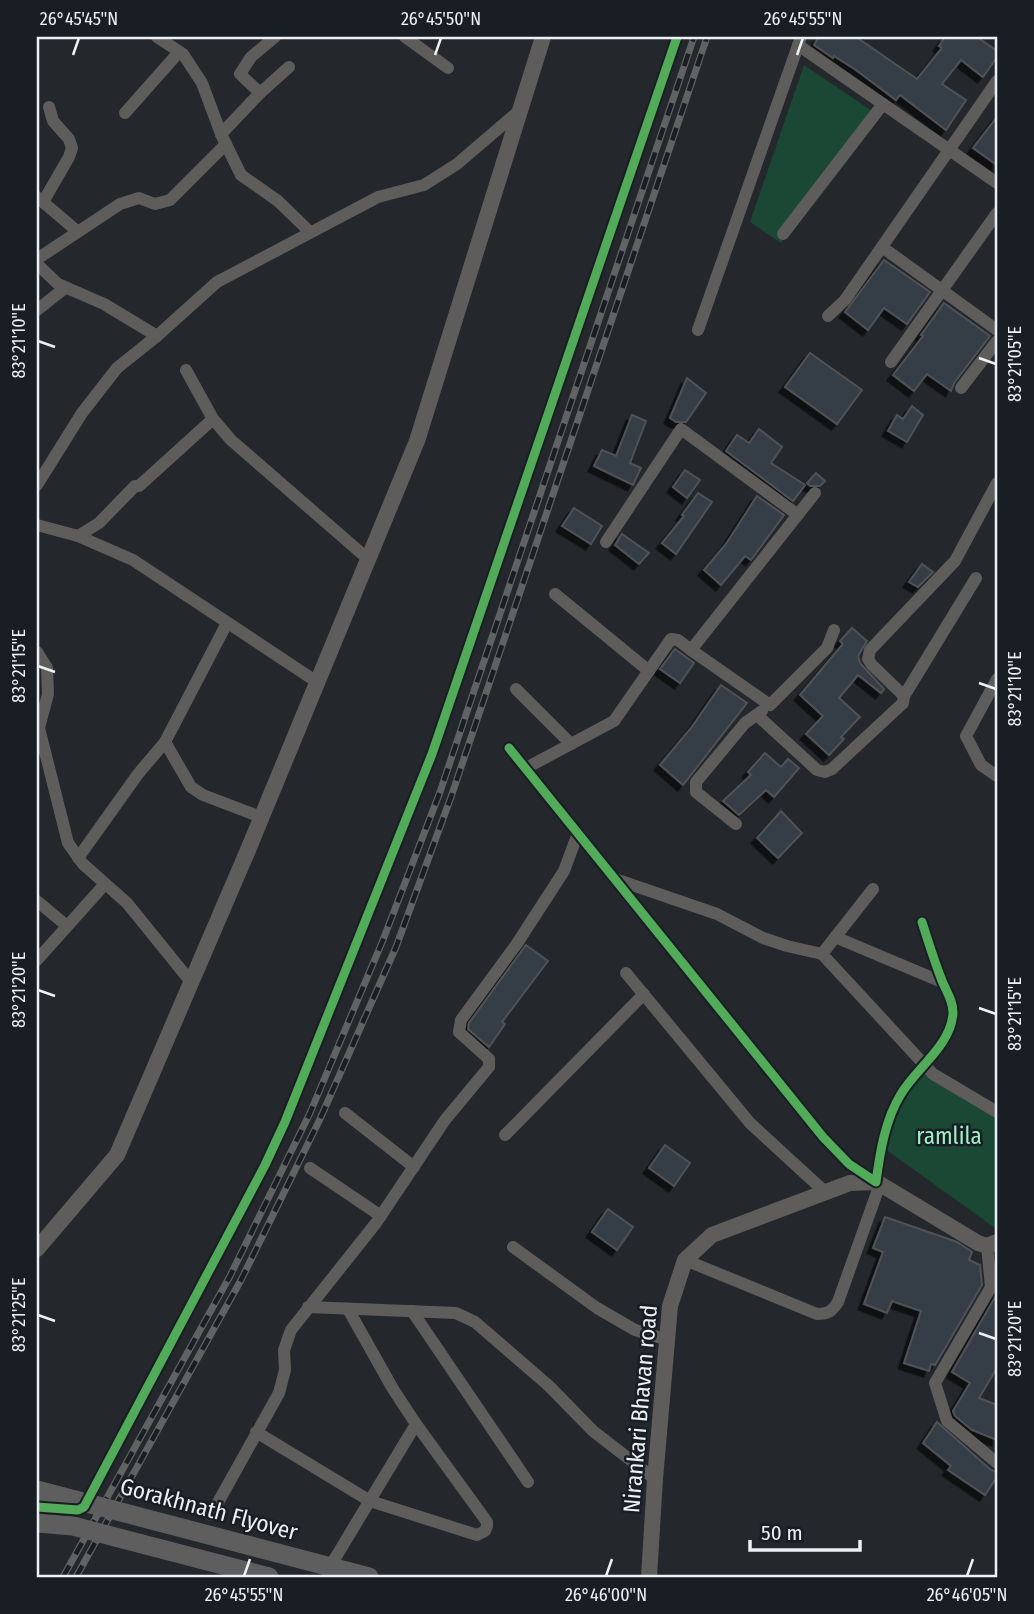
<svg xmlns="http://www.w3.org/2000/svg" width="1034" height="1614" font-family="'Fira Sans Condensed',sans-serif">
	<defs>
		<filter id="shadow"><feDropShadow dx="-5.5" dy="5.5" stdDeviation="0" flood-color="#0009"/></filter>
	</defs>
	<rect width="100%" height="100%" fill="#24272b"/>
	<g fill="#1a4835">
		<polygon points="804,65 875,113 781,243 750,222"/>
		<polygon points="925,1065 997,1109 997,1224 995,1228 881,1146 901,1093"/>
	</g>
	<g fill="#363d46" stroke="#4f5256" stroke-width="2" filter="url(#shadow)">
		<polygon points="819,37 856,37 917,79 942,48 939,46 945,37 977,37 997,51 997,57 983,77 961,60 942,84 966,100 946,130 900,95 896,100 856,70 834,56 833,58 814,45"/>
		<polygon points="997,117 997,165 973,148"/>
		<polygon points="884,260 930,292 907,324 884,308 868,330 845,312"/>
		<polygon points="944,303 990,336 954,383 951,391 927,374 914,391 893,375 923,336 921,335"/>
		<polygon points="810,353 862,390 837,424 785,387"/>
		<polygon points="687,378 706,393 686,422 676,422 670,418"/>
		<polygon points="912,406 923,415 907,442 888,431 897,415 903,419"/>
		<polygon points="632,415 646,421 630,463 641,468 633,485 594,466 602,450 616,456"/>
		<polygon points="759,429 782,447 771,463 805,485 793,501 726,451 737,435 749,443"/>
		<polygon points="685,470 700,480 687,498 673,487"/>
		<polygon points="816,473 825,481 820,486 810,486 807,483"/>
		<polygon points="698,493 712,502 676,554 662,543 684,516 682,515"/>
		<polygon points="757,496 784,515 751,560 745,556 721,585 704,570 726,544"/>
		<polygon points="574,508 602,526 591,544 562,526"/>
		<polygon points="622,534 649,553 639,564 615,545"/>
		<polygon points="922,564 933,572 918,587 909,582"/>
		<polygon points="852,628 867,641 858,656 860,663 884,689 881,693 858,675 839,698 860,717 841,737 844,739 829,755 806,734 823,716 800,695 843,644 840,641"/>
		<polygon points="675,649 694,663 680,683 660,669"/>
		<polygon points="721,685 747,703 683,785 660,765 691,728"/>
		<polygon points="765,753 781,767 788,759 799,768 774,797 766,790 739,815 723,801 751,775 748,772"/>
		<polygon points="781,811 802,833 778,858 757,838"/>
		<polygon points="526,945 548,961 502,1022 505,1024 489,1047 468,1029 469,1023"/>
		<polygon points="665,1145 690,1163 674,1186 649,1168"/>
		<polygon points="608,1209 633,1227 617,1250 592,1232"/>
		<polygon points="885,1217 957,1242 972,1252 969,1260 980,1265 982,1285 935,1365 931,1364 929,1371 904,1363 921,1311 892,1301 887,1313 864,1304 883,1252 873,1248"/>
		<polygon points="997,1294 997,1368 979,1398 997,1405 997,1440 972,1430 955,1416 953,1411 970,1383 952,1372"/>
		<polygon points="937,1422 991,1470 997,1472 997,1477 985,1495 948,1470 951,1466 923,1443"/>
	</g>
	<g fill="none" stroke-linecap="round" stroke-linejoin="round">
		<g stroke="#5e5d5c" stroke-width="12">
			<polyline points="157,37 183,54 202,83 221,134 241,175 278,201 310,232"/>
			<polyline points="405,37 448,68"/>
			<polyline points="798,45 997,183"/>
			<polyline points="260,93 240,74 251,57 275,37"/>
			<polyline points="125,113 179,52"/>
			<polyline points="221,134 260,93 289,67"/>
			<polyline points="37,197 77,231"/>
			<polyline points="43,202 69,157 72,148 69,139 53,121 49,107"/>
			<polyline points="783,234 883,104"/>
			<polyline points="882,247 997,330"/>
			<polyline points="37,259 120,204 139,198 155,204 170,200 226,144"/>
			<polyline points="37,264 58,284 104,304 157,336"/>
			<polyline points="37,310 65,288"/>
			<polyline points="828,316 845,300 997,81"/>
			<polyline points="698,330 801,37"/>
			<polyline points="891,362 997,213"/>
			<polyline points="186,370 213,419 231,440 368,559"/>
			<polyline points="961,388 997,341"/>
			<polyline points="37,485 82,413 117,368 157,336 217,282 378,197 424,185 457,164 519,111"/>
			<polyline points="37,525 78,536 133,560 317,682"/>
			<polyline points="78,536 99,523 135,486 139,486 213,419"/>
			<polyline points="606,542 681,429 798,515"/>
			<polyline points="555,594 649,671"/>
			<polyline points="691,650 770,705 827,648 834,630"/>
			<polyline points="37,652 47,668 48,694 39,728 68,843 83,864 127,903 191,982"/>
			<polyline points="997,679 966,736 981,765 997,776"/>
			<polyline points="516,689 571,744"/>
			<polyline points="904,696 872,665 868,659 870,650 955,561 997,483"/>
			<polyline points="757,715 817,770 825,772 832,769 903,703 904,696 976,578"/>
			<polyline points="165,742 191,787 203,795 261,817"/>
			<path d="M509 748 823 1137 849 1164 876 1182C880 1152 885 1120 901 1094 916 1068 951 1046 953 1013 953 999 945 990 941 978 934 960 928 941 922 922"/>
			<polyline points="526,768 614,721 671,639 678,640 691,650 815,493"/>
			<polyline points="736,824 696,792 696,782 745,723 762,711"/>
			<polyline points="78,858 138,774 165,742 227,623"/>
			<polyline points="615,879 717,914 763,938 787,946 822,954 933,1074 997,1112"/>
			<polyline points="37,901 67,926"/>
			<polyline points="835,937 942,982"/>
			<polyline points="822,954 873,889"/>
			<polyline points="37,960 105,884"/>
			<polyline points="626,973 750,1123 824,1191"/>
			<polyline points="345,1113 414,1167"/>
			<polyline points="505,1135 644,994"/>
			<polyline points="310,1168 381,1216"/>
			<polyline points="987,1246 991,1287 935,1383 947,1421 997,1463"/>
			<polyline points="513,1247 597,1308 635,1330 668,1340"/>
			<path d="M685 1260 817 1314C829 1314 832 1311 838 1302L880 1184"/>
			<polyline points="308,1307 456,1313 475,1322 549,1386 593,1431 655,1479"/>
			<polyline points="412,1311 528,1482"/>
			<polyline points="256,1432 370,1501 477,1535 485,1531 487,1526 487,1522 416,1424"/>
			<polyline points="37,1507 78,1510 84,1507 265,1165 285,1122 432,754 677,37"/>
			<polyline points="211,1515 279,1393 285,1370 284,1350 291,1330 376,1223 445,1120 489,1067 489,1059 459,1032 461,1020 516,945 564,871 578,833"/>
			<polyline points="327,1577 334,1560 416,1424 393,1389 348,1309"/>
		</g>
		<g stroke="#5e5d5c" stroke-width="16">
			<polyline points="37,1249 117,1155 248,850 417,441 543,37"/>
			<polyline points="649,1577 655,1479 670,1306 685,1260 712,1235 850,1183 876,1182 880,1184 978,1243 987,1246 997,1242"/>
		</g>
		<g stroke="#606263" stroke-width="7">
			<g id="rail">
				<polyline points="63,1577 230,1276 310,1113 383,940 440,792 694,37"/>
				<polyline points="76,1577 241,1280 320,1119 396,947 451,797 707,37"/>
			</g>
		</g>
		<use href="#rail" stroke="#181e24" stroke-width="4.5" stroke-dasharray="13" stroke-linecap="butt"/>
		<g stroke="#5e5e5e" stroke-width="19">
			<polyline points="37,1490 369,1577"/>
			<polyline points="37,1523 73,1526 269,1577"/>
		</g>
		<g stroke="#181e24" stroke-width="13">
			<g id="cycleway">
				<path d="M509 748 823 1137 849 1164 876 1182C880 1152 885 1120 901 1094 916 1068 951 1046 953 1013 953 999 945 990 941 978 934 960 928 941 922 922"/>
				<polyline points="37,1507 78,1510 84,1507 265,1165 285,1122 432,754 677,37"/>
			</g>
		</g>
		<use href="#cycleway" stroke="#51ab58" stroke-width="9"/>
	</g>
	<path fill="none" stroke="#edf1f5" stroke-width="2.5" d="M73 55 79 38M435 55 441 38M797 55 803 38M38 341 55 347M979 358 996 364M38 666 55 672M979 683 996 689M38 990 55 996M979 1008 996 1014M38 1315 55 1321M979 1333 996 1339M244 1576 250 1559M606 1576 612 1559M967 1576 973 1559"/>
	<g text-anchor="middle" dominant-baseline="central" stroke-width="5" stroke-linejoin="round" paint-order="stroke">
		<g font-size="23" fill="#9df1c7" stroke="#181e24">
			<text x="949" y="1136">ramlila</text>
		</g>
		<g font-size="23" fill="#edf1f5" stroke="#181e24">
			<text transform="translate(640 1409) rotate(-85)">Nirankari Bhavan road</text>
			<text transform="translate(209 1509) rotate(15)">Gorakhnath Flyover</text>
		</g>
	</g>
	<rect width="1034" height="1614" fill="none" stroke="#181e24" stroke-width="77"/>
	<path d="M750 1540v10h110v-10" fill="none" stroke="#edf1f5" stroke-width="3.5"/>
	<text x="761" y="1540" font-size="21" fill="#edf1f5" stroke="#181e24" stroke-width="5" paint-order="stroke">50 m</text>
	<rect x="38" y="38" width="958" height="1538" fill="none" stroke="#edf1f5" stroke-width="2.5"/>
	<g font-size="18" text-anchor="middle" fill="#edf1f5">
		<text x="79" y="25">26°45'45"N</text>
		<text x="441" y="25">26°45'50"N</text>
		<text x="803" y="25">26°45'55"N</text>
		<text transform="translate(19 341) rotate(-90)" y="6">83°21'10"E</text>
		<text transform="translate(1015 364) rotate(-90)" y="6">83°21'05"E</text>
		<text transform="translate(19 666) rotate(-90)" y="6">83°21'15"E</text>
		<text transform="translate(1015 689) rotate(-90)" y="6">83°21'10"E</text>
		<text transform="translate(19 990) rotate(-90)" y="6">83°21'20"E</text>
		<text transform="translate(1015 1014) rotate(-90)" y="6">83°21'15"E</text>
		<text transform="translate(19 1315) rotate(-90)" y="6">83°21'25"E</text>
		<text transform="translate(1015 1339) rotate(-90)" y="6">83°21'20"E</text>
		<text x="244" y="1601">26°45'55"N</text>
		<text x="606" y="1601">26°46'00"N</text>
		<text x="967" y="1601">26°46'05"N</text>
	</g>
</svg>
